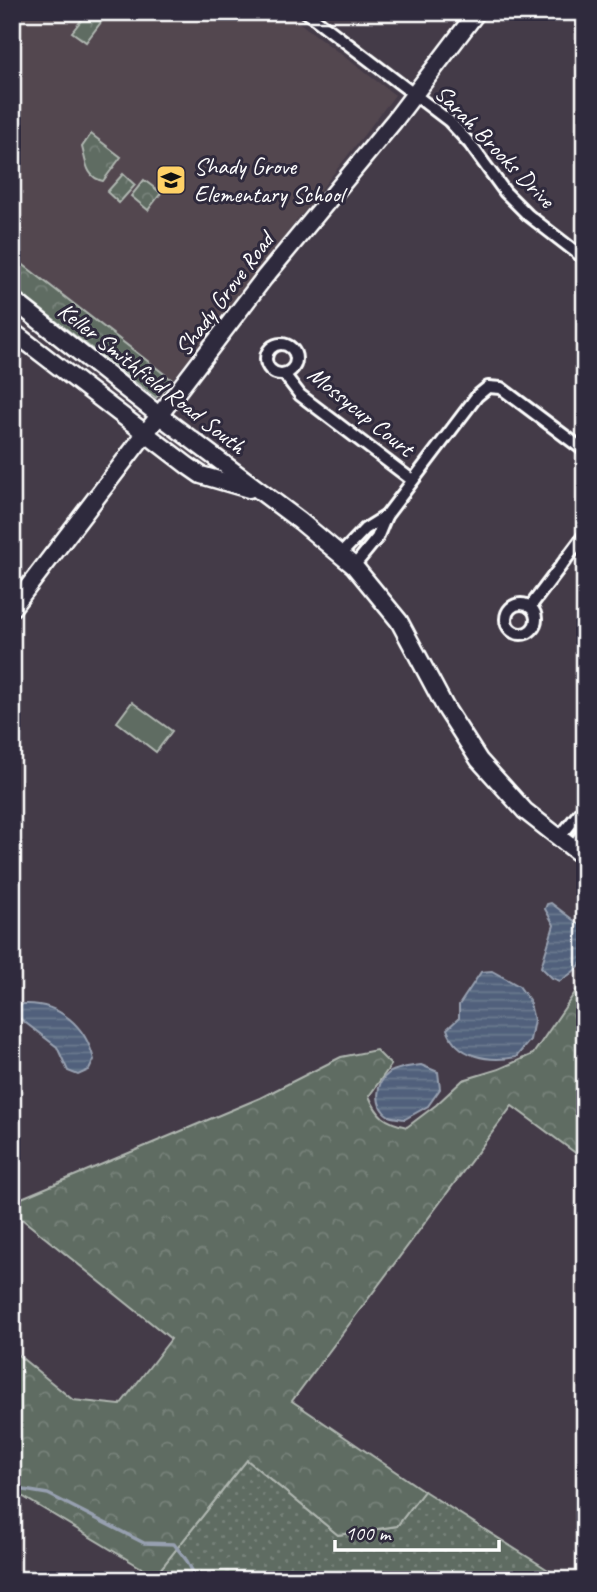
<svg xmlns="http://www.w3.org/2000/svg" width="597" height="1592" font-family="Caveat,sans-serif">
	<defs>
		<pattern id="grass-dots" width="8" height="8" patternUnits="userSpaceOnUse" patternTransform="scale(1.75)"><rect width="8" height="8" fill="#5f6c62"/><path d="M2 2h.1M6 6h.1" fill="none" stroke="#77827a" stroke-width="1.8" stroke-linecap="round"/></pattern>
		<pattern id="forest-crowns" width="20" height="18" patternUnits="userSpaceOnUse" patternTransform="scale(1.75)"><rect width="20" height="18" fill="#5f6c62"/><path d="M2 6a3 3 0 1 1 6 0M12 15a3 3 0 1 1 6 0" fill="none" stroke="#77827a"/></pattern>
		<pattern id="water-rules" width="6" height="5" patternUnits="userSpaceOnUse" patternTransform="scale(1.75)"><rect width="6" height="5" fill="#51617b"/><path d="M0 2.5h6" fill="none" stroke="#6b798f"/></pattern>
	</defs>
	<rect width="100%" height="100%" fill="#443b48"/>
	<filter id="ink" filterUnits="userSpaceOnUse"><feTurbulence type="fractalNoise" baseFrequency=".0143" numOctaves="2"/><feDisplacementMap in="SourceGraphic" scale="14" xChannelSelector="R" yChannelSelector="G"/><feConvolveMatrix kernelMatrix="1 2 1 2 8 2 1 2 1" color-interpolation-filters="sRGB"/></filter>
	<g filter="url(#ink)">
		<polygon fill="#534750" points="12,12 285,12 395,95 172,380 12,256"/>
		<polygon fill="url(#grass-dots)" stroke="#afb6b0" stroke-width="2" points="247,1460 338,1535 397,1526 424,1491 564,1580 152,1580"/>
		<g fill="url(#forest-crowns)" stroke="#afb6b0" stroke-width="2">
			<polygon points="88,12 108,13 86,42 72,32"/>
			<path d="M91 134 121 157 103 181C86 178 86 161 82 147Z"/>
			<polygon points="123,174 135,185 119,203 107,192"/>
			<polygon points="144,180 161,193 148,210 131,196"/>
			<polygon points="12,256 172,380 156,398 12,287"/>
			<path d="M585 978V1160L512 1106 292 1401 424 1491 397 1526 338 1535 247 1460 155 1576 12 1490V1350L73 1400 120 1405 171 1339 12 1211V1202L260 1098 341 1057 376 1050 391 1065 369 1096C378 1117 385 1122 407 1127L436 1105 463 1080 499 1069 533 1054Z"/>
		</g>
		<polygon fill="#5f6c62" stroke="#afb6b0" stroke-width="2" points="132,702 172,731 156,752 117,722"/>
		<g fill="url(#water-rules)" stroke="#97a0b0" stroke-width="2">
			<path d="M551 903 585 929C585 960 587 964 560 981L552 978 541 967 554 925 545 909 547 904Z"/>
			<path d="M492 971 519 986 529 1000 534 1020 530 1040 516 1057C489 1062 457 1058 447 1029L459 1018V1005L481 972Z"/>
			<path d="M23 1004C59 1002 86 1026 94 1060L89 1070 78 1075 68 1071 57 1047 18 1017V1007Z"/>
			<path d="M421 1065 438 1072 440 1089 428 1106 405 1119C401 1118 393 1118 389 1116 374 1107 375 1083 389 1073 397 1068 412 1066 421 1065Z"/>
		</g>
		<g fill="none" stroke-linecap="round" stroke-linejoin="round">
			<polyline stroke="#97a0b0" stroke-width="3.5" points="12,1488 48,1494 144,1543 174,1544 187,1561 197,1580"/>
			<g stroke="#fff" stroke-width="16">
				<g id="street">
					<polyline points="306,12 449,121 470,144 505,192 528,215 585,259"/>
					<circle cx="281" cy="359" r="15"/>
					<polyline points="284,374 300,395 412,480"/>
					<polyline points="341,554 365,529 386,516"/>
					<polyline points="354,566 377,538 386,516 477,396 488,387 501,388 585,451"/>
					<circle cx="521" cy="619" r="15"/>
					<polyline points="530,607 585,534"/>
					<polyline points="559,838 585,806"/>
					<polyline points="572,848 585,830"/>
				</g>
			</g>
			<g stroke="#fff" stroke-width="21">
				<g id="secondary">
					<polyline points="12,299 160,416 300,521 354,566 399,621 445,707 479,760 525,811 585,858"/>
					<polyline points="12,331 188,466 201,475 249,489"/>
					<polyline points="12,608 264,278 394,121 477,12"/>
				</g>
			</g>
			<use href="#street" stroke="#2f2a3d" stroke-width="10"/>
			<use href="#secondary" stroke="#2f2a3d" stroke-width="16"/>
		</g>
	</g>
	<defs>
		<g id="school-square" transform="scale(1.575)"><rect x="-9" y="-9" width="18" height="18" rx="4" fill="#ffd166" stroke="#2f2a3d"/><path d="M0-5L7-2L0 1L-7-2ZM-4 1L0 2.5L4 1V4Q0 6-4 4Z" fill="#111"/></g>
	</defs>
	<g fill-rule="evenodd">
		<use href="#school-square" x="171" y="180"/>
	</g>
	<g text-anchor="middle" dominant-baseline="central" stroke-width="6" stroke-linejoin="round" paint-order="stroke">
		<g font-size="24" fill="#fff" stroke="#2f2a3d">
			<text transform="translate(495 146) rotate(46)">Sarah Brooks Drive</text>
			<text transform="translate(224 294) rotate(-53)">Shady Grove Road</text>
			<text transform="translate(152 378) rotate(38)">Keller Smithfield Road South</text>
			<text transform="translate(361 411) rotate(39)">Mossycup Court</text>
		</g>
		<g font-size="24" fill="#fff" stroke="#2f2a3d" text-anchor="start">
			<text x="194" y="166">Shady Grove<tspan x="194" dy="28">Elementary School</tspan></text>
		</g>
	</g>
	<rect width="597" height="1592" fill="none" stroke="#2f2a3d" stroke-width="42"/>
	<rect x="21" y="21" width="555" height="1550" fill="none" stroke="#fff" stroke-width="2.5" filter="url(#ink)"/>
	<path d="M335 1540v10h164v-10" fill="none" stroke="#ffffff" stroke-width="3.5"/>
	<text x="345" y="1540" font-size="21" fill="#ffffff" stroke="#2f2a3d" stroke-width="5" paint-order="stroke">100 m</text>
</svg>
